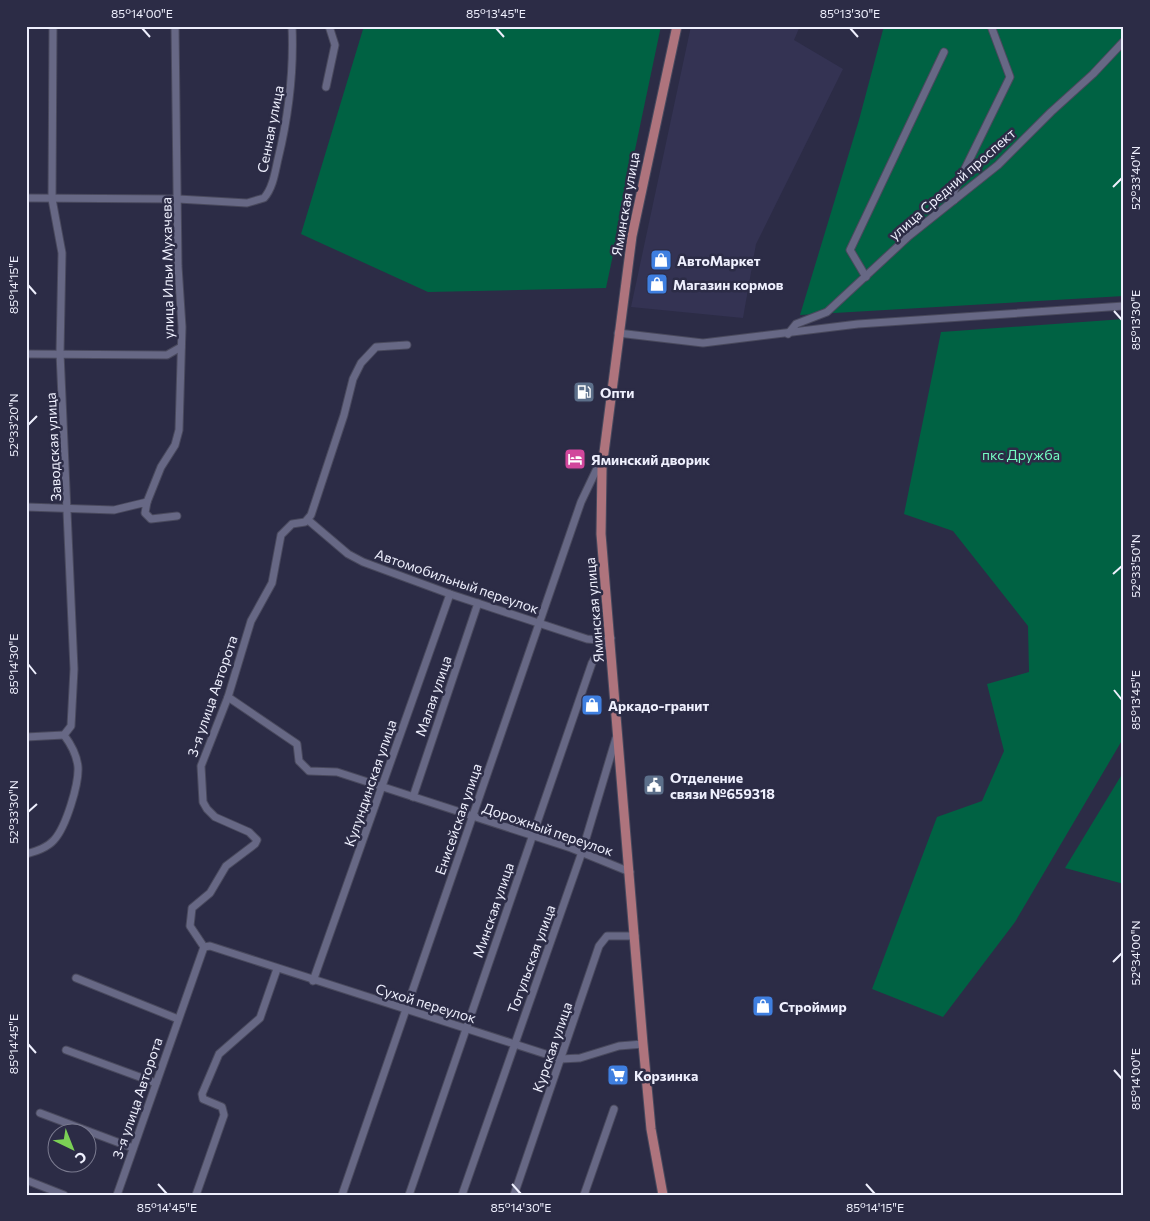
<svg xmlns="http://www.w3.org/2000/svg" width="1150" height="1221" font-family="Commissioner,sans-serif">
	<rect width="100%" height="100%" fill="#2c2c46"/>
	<polygon fill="#343353" points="691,26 800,26 794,40 843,69 756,244 743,318 631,307"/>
	<g fill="#006243">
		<polygon points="364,26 661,26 606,288 428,292 301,234"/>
		<polygon points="884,26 1124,26 1124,296 800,315 859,120"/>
		<polygon points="1124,319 1124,737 1015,922 943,1017 872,989 937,817 982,801 1004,751 987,684 1029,672 1028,626 953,531 904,514 941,332"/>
		<polygon points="1124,771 1124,884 1065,868"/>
	</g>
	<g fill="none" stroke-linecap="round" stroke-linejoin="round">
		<g stroke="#49495d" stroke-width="9">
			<g id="minor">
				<polyline points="326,87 335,45 329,26"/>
				<path d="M26 198 178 199 247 203 264 198C273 188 275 172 278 159 289 114 294 72 292 26"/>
				<polyline points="954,200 954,191 1010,77 991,26"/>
				<polyline points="866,277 850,250 944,52"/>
				<polyline points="618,333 703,343 858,324 1124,306"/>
				<polyline points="788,334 796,324 827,312 909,236 998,165 1051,112 1093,74 1124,41"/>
				<polyline points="26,354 167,355 181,347"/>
				<polyline points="147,502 161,467 175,445 179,430 182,327 178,266 175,26"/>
				<polyline points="26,507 114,510 147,502 145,513 151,519 177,516"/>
				<polyline points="308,520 348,554 363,562 450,594 587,639 598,640 610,639"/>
				<polyline points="228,697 297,744 299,761 309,771 337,772 571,848 630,872"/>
				<polyline points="26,737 64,735"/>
				<polyline points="413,797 478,603"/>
				<path d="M26 854C36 851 47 848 54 840 66 827 79 784 78 767 77 756 70 743 64 735L71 726 74 669 60 353 62 253 52 199 53 26"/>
				<polyline points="204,947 190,926 192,908 210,893 226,866 255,844 257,840 249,832 215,817 207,809 203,802 201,766 228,697 251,621 272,583 281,535 292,524 305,522 311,515 344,415 353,379 361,363 376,347 407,345"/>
				<polyline points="204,947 210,946 561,1059 580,1058 619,1046 643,1044"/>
				<polyline points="76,978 178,1019"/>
				<polyline points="313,981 450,594"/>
				<polyline points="66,1050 156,1083"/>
				<polyline points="40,1113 133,1148"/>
				<polyline points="26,1180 64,1195"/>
				<polyline points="117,1195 204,947"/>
				<polyline points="196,1195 224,1115 222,1107 203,1099 202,1094 219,1054 260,1018 277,969"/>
				<polyline points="342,1195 581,502 601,460"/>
				<polyline points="409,1195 592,663 599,651 611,638"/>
				<polyline points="462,1195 582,852 616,738"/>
				<polyline points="514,1195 599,946 607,936 635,936"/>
				<polyline points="584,1195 614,1109"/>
			</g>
		</g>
		<g stroke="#49495d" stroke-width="11">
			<polyline id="major" points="663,1195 651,1129 643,1044 601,534 602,468 632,236 677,26"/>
		</g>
		<use href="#minor" stroke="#676885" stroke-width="7"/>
		<use href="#major" stroke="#ae747d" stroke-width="9"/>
	</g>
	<path fill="none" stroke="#eeeffd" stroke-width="2" d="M142 28 150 37M496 28 504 37M850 28 858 37M1113 187 1122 178M28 285 36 294M1114 311 1122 320M28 425 37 416M1113 574 1122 566M28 664 36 674M1114 690 1122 700M28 812 37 804M1113 962 1122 953M28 1044 36 1053M1114 1070 1122 1079M158 1184 167 1194M512 1184 521 1194M866 1184 875 1194"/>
	<defs>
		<g id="shop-square" transform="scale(1.125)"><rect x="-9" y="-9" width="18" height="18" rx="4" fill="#3f7fe0" stroke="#2c2c46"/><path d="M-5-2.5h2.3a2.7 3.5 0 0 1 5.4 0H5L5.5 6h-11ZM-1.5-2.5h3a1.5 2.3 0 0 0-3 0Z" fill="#fff"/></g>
		<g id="fuel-square" transform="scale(1.125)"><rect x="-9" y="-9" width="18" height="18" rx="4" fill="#5c6f8a" stroke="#2c2c46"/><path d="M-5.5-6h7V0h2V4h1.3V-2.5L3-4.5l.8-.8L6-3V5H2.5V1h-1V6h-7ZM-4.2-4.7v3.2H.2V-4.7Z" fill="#fff"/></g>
		<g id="hotel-square" transform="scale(1.125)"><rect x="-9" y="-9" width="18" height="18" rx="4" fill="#d1479c" stroke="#2c2c46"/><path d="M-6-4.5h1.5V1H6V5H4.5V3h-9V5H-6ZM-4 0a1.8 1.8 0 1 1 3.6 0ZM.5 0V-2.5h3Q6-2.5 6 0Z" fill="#fff"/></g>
		<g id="civic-square" transform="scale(1.125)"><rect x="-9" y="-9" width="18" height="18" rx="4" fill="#5c6f8a" stroke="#2c2c46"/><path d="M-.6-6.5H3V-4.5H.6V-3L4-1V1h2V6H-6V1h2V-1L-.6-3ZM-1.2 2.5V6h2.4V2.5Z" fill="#fff"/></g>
		<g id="supermarket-square" transform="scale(1.125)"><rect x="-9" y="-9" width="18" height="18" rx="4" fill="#3f7fe0" stroke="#2c2c46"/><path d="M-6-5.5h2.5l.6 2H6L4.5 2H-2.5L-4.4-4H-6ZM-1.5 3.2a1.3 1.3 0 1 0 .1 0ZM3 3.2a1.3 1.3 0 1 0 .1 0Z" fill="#fff"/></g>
	</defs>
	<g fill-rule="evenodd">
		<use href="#shop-square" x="661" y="260"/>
		<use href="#shop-square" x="657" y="284"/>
		<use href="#fuel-square" x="584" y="392"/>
		<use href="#hotel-square" x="575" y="459"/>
		<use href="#shop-square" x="592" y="705"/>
		<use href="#civic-square" x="654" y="785"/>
		<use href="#shop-square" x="763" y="1006"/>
		<use href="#supermarket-square" x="618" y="1075"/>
	</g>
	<g text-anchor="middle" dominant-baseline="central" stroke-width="5" stroke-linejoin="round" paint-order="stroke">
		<g font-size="14" fill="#eeeffd" stroke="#2c2c46">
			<text transform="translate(270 129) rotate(-79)">Сенная улица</text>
			<text transform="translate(952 184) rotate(-41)">улица Средний проспект</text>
			<text transform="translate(625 204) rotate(-80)">Яминская улица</text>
			<text transform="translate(167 268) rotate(-91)">улица Ильи Мухачева</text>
			<text transform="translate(53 447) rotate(-93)">Заводская улица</text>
			<text transform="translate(457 581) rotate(19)">Автомобильный переулок</text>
			<text transform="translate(594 610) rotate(-95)">Яминская улица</text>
			<text transform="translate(212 696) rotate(-71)">3-я улица Авторота</text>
			<text transform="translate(433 696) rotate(-71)">Малая улица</text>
			<text transform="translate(370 783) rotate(-71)">Кулундинская улица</text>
			<text transform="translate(458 819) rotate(-71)">Енисейская улица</text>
			<text transform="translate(548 829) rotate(19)">Дорожный переулок</text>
			<text transform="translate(493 910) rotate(-71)">Минская улица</text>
			<text transform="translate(531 959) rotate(-70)">Тогульская улица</text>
			<text transform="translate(426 1003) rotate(17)">Сухой переулок</text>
			<text transform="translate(552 1047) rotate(-71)">Курская улица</text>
			<text transform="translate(137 1098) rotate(-71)">3-я улица Авторота</text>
		</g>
		<g font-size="14" font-weight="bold" fill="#eeeffd" stroke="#2c2c46" text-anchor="start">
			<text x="677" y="260">АвтоМаркет</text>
			<text x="673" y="284">Магазин кормов</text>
			<text x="600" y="392">Опти</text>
			<text x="591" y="459">Яминский дворик</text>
			<text x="608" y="705">Аркадо-гранит</text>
			<text x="670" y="777">Отделение<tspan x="670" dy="16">связи №659318</tspan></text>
			<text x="779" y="1006">Строймир</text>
			<text x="634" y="1075">Корзинка</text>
		</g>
		<g font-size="14" fill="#74fbc2" stroke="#2c2c46">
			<text x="1021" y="454">пкс Дружба</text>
		</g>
	</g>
	<rect width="1150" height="1221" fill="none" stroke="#2c2c46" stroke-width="55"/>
	<g transform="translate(72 1148) rotate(137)"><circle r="24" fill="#2c2c46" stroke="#7a7a8f"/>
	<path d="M0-4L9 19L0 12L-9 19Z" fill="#7bd155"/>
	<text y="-8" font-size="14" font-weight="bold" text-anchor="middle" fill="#eeeffd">С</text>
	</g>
	<rect x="28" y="28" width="1094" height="1166" fill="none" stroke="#eeeffd" stroke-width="2"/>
	<g font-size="12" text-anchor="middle" fill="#eeeffd">
		<text x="142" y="18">85°14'00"E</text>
		<text x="496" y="18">85°13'45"E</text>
		<text x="850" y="18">85°13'30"E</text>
		<text transform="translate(1136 178) rotate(-90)" y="4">52°33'40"N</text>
		<text transform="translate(14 285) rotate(-90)" y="4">85°14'15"E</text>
		<text transform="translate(1136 320) rotate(-90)" y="4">85°13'30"E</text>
		<text transform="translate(14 425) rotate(-90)" y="4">52°33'20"N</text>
		<text transform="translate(1136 566) rotate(-90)" y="4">52°33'50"N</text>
		<text transform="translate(14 664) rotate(-90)" y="4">85°14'30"E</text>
		<text transform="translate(1136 700) rotate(-90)" y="4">85°13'45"E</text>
		<text transform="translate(14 812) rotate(-90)" y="4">52°33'30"N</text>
		<text transform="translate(1136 953) rotate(-90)" y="4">52°34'00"N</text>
		<text transform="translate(14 1044) rotate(-90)" y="4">85°14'45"E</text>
		<text transform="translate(1136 1079) rotate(-90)" y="4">85°14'00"E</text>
		<text x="167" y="1212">85°14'45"E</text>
		<text x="521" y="1212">85°14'30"E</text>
		<text x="875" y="1212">85°14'15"E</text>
	</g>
</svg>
